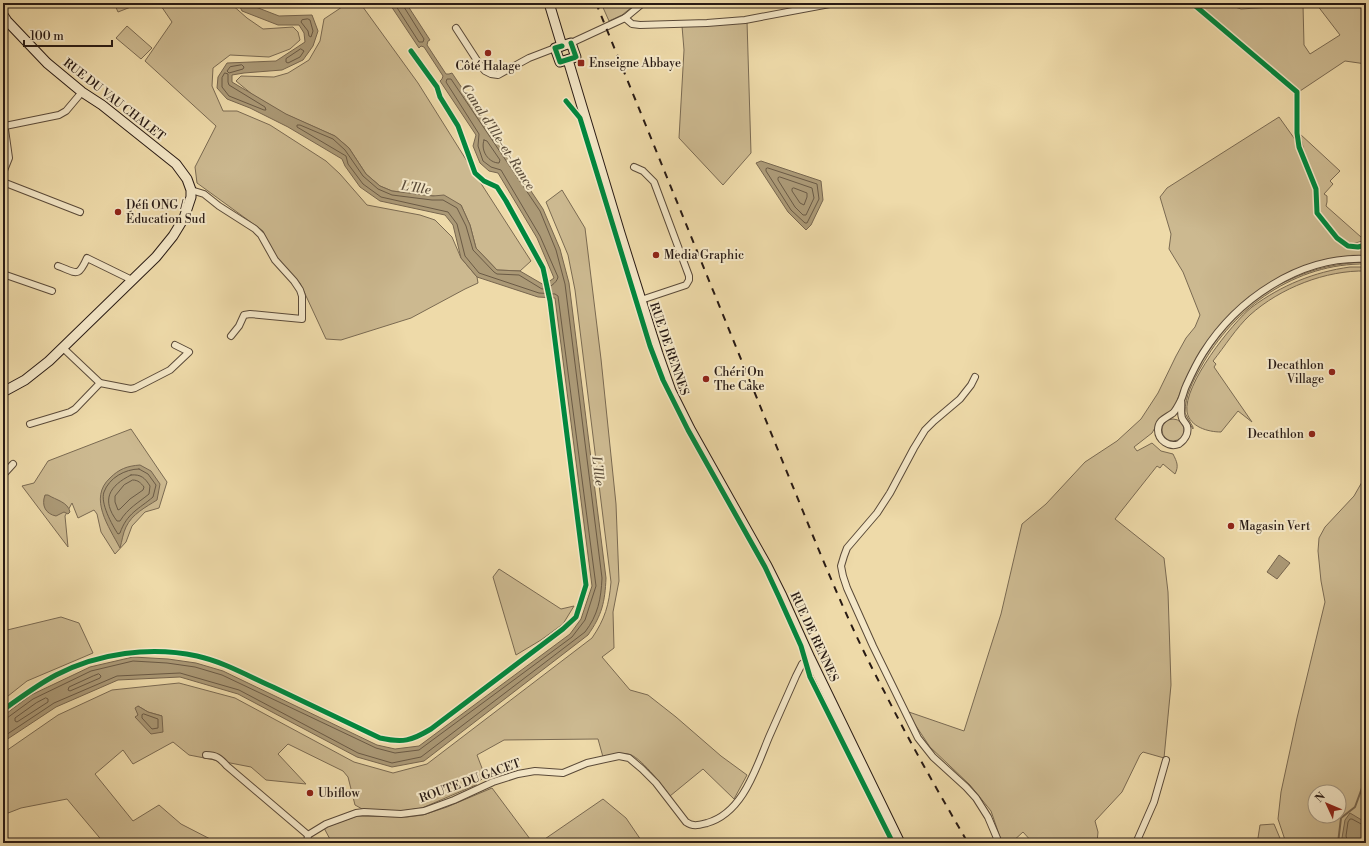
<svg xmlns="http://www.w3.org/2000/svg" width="1369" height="846" font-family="'Libre Bodoni',serif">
	<rect width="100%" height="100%" fill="#eedaa9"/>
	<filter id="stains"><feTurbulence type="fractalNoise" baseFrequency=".005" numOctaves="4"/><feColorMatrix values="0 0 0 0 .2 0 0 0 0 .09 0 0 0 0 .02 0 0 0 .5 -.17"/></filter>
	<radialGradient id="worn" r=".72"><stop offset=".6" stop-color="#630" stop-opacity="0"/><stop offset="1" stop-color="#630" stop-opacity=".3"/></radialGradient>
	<g fill="#ccb990" stroke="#7a6a52" fill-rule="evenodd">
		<polygon points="114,3 141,3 118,12"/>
		<polygon points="159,3 230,3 247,18 263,29 293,27 298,32 300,40 290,49 269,57 230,55 213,68 212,86 223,111 237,111 270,125 326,161 340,174 367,205 420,215 435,220 452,237 461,258 477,277 478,283 465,289 411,318 341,340 326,339 300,283 272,252 263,231 197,183 195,167 216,126 145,61 172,22"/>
		<polygon points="348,3 360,3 418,83 482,185 531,261 520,271 497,270 476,248 470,225 461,205 434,196 392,191 380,186 366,174 349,148 335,136 285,114 253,95 236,81 241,76 274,77 288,73 309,60 320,41 324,19"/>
		<polygon points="601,3 637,3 622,15 609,21"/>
		<polygon points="1198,3 1223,3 1241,9 1303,5 1304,45 1310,54 1340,35 1317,5 1317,3 1366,3 1366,64 1345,61 1300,91 1196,4"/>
		<polygon points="747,21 751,153 723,185 679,138 684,50 682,26"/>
		<polygon points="127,26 152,48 141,59 116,38"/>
		<path d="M1279 117 1294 138 1316 193 1315 213 1330 233 1336 240 1345 246 1355 249 1366 247V256C1294 256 1228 300 1194 363 1186 377 1180 392 1175 407L1171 411 1161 417 1152 433 1134 447 1137 451 1152 443 1161 451 1173 454C1177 462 1179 466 1175 474L1163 464 1160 468 1157 466 1115 519 1164 558 1168 592 1171 685 1164 758 1143 752 1140 755 1122 792 1095 821 1098 832 1097 843H1033L1023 832 1011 843H1002L991 811 970 785 930 747 906 711 964 731 1001 614 1022 524 1046 504 1085 462 1117 441 1141 419 1158 393 1176 356 1186 338 1195 327 1200 315 1183 272 1169 249 1171 234 1160 197 1167 188Z"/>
		<polygon points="1300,134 1340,171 1330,181 1333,184 1324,194 1327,196 1327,202 1326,206 1361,237 1364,233 1366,234 1366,240 1352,244 1342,240 1334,232 1320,213 1318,208 1319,192 1306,160"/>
		<path d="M562 190 585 228 601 359 616 504 619 581 613 612 614 648 602 657 630 690 648 695 676 717 721 756 747 775 734 799 703 769 670 796C663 786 639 755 628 754 620 752 611 755 603 757L598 739 504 740 477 755 485 776 476 785 422 808 402 811 364 810 355 805 348 777 343 771 288 744 278 754 306 784 266 780 251 767 189 755 173 742 133 764 123 750 95 774 133 821 159 805 181 824 218 843H104L67 799 21 808 3 815V753L58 715 112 690 179 683 235 698 354 762 393 773 427 764 592 638C605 619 609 605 611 582L575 290 568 255 546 202ZM138 706 148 712 162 716 136 717 138 715Z"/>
		<path d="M1366 262V264C1296 263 1234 307 1201 367 1193 381 1185 396 1185 413L1193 427V429C1190 424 1185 419 1184 413 1178 385 1227 322 1248 305 1260 295 1275 286 1289 280 1314 268 1339 263 1366 262Z"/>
		<path d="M1350 267H1366V271C1326 270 1280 288 1250 315 1236 328 1225 346 1213 361L1216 364 1214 367 1252 422 1238 411 1221 432C1208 432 1190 427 1187 412 1183 385 1232 323 1252 307 1282 285 1314 272 1350 267Z"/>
		<circle cx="1173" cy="430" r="11"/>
		<polygon points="131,429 167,482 159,508 145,512 132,526 126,542 115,554 101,532 97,514 94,510 78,518 72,503 65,516 68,547 22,486 34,483 48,461"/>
		<path d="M1366 475V843H1286L1278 819 1281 792 1297 718 1325 602 1321 581 1318 551 1319 538 1325 527 1354 496ZM1315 792H1339V816H1315Z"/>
		<polygon points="499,569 561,609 574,606 563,624 541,640 516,655 493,577"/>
		<polygon points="61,617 79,623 93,653 27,681 3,700 3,631"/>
		<polygon points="492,788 533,843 332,843 324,828 357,816 407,817 423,815 447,807"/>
		<polygon points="603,799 626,818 643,843 539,843"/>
		<polygon points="1274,824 1282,843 1252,843 1258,838 1260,825"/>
	</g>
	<g fill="#ab9976" stroke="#77664f">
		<path d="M238 3H248V4L279 16 312 15 318 31 313 46 303 60 282 70 244 73 232 75V82L286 114 335 136 349 148 366 174 380 186 392 191 433 196 444 195 461 205 470 225 476 248 497 270 520 271 544 285 554 278 537 238 498 173 489 171 480 163 473 146 476 135 440 81 442 79 443 76 424 47 421 46 419 48 389 3H406L430 40 428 41 427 45 446 74H449L452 73 543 209 560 249 569 283 606 578C605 602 602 615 588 635L424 761 392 767 357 757 238 694 180 677 118 680 56 707 3 742V716L31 695 90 667 133 657 168 659 196 663 223 671 377 745 395 749 419 746 570 634 581 619 592 586 555 298 538 297 477 277 461 258 453 225 445 215 380 201 360 187 345 166 342 159 288 127 250 108 227 99 217 88 218 77 227 63 276 61 305 42 304 33 299 25H278L242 11Z"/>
		<polygon points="761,161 821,181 823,200 811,225 806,230 788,212 756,163"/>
		<path d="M140 465 151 471 160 484 157 500C146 507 132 514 126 527 123 533 122 541 120 548 109 527 88 498 110 478 119 469 127 466 140 465Z"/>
		<path d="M45 495H48C56 500 68 502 70 512L68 514 64 512 56 516C46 514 41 506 45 495Z"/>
		<polygon points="1279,555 1290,563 1277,579 1267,572"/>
		<polygon points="138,706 148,712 162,716 163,732 151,734 135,717 138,715 135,708"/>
		<polygon points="1350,813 1365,822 1366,836 1364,843 1346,843 1342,838 1345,820"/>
	</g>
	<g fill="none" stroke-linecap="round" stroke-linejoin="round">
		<g stroke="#6a5a45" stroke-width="1">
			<polyline points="394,3 419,42 423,42 424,39 404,7 403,3"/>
			<polygon points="308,19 310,20 313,31 311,37 309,36 308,31 301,22 302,20"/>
			<polygon points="301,49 304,51 300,57 288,63 286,62 286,59"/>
			<polygon points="242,65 244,67 243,69 229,73 227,71 230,67"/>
			<polygon points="225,73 228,74 228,82 229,85 265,107 266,110 264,110 229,96 222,87 222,78"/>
			<path d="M484 140 487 141 500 160 499 163C489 163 480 151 484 140Z"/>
			<polygon points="768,168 817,184 819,199 807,223 805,223 791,210 766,171 766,169"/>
			<polygon points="780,177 812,188 814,198 806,215 803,215 795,207 778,180 778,178"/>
			<polygon points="794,188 807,193 807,197 804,205 800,203 792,191 792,189"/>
			<path d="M139 469 148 474 156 485 153 497C139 509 127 513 120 533L118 534C112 525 100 503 104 492 109 478 125 469 139 469Z"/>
			<path d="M131 475C141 474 145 478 150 486L149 494C138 503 128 508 120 521H117C101 500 109 486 131 475Z"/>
			<path d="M133 480C138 480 141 483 144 487L143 490 130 499 120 509 118 510 115 502V496L124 485Z"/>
			<polygon points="99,674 101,676 100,678 70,691 68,690 69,687 93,676"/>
			<polygon points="46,698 48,699 48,702 17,722 15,721 15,718 36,703"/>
			<polygon points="144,714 158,719 158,728 152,729 142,718 142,715"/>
			<path d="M3 719 7 718 33 699 91 671 133 661 167 663 195 667 222 675 376 748 395 753 419 750 572 637 585 620 596 586 558 296 555 294 539 293 479 273 465 256 457 224 448 212 381 197 363 184 348 164 346 156 297 127V125H300L333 139 345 150 363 176 378 189 392 195 432 200H443L457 208 466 226 473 250 494 272 497 274 519 275 542 289C548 289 557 283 558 277L540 236 501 170 491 167 483 161 478 146 479 134 446 82 447 79H451L540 211 556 250 565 284 602 578C601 599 598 615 585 632L421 757 392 763 358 753 239 690 180 673 117 676 54 703 3 737"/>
			<polyline points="1348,843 1346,836 1348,822 1350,819 1352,819 1363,825 1366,825"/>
		</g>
		<polyline stroke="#77664f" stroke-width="2" points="1338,843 1341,818 1355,807 1366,777"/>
		<g stroke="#5a4a39" stroke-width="8">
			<g id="street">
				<polyline points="1094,3 1110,3"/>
				<polyline points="625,18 632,24 640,25 707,23 745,20 835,3"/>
				<polyline points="456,28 480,65 485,71 491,74 498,75 529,58 555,48"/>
				<polyline points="571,43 625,18 643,3"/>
				<polyline points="3,115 9,158 3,173"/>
				<polyline points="5,126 59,115 66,111 82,92"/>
				<polyline points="634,167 643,171 654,182 689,276 689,280 686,285 641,300"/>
				<polyline points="3,182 80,212"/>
				<polyline points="191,190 204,194 219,206 255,229 261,235 275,260 294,281 300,290 302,296 302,319 250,314 244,315 239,326 231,336"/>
				<path d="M58 266C77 273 78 278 87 258L132 280"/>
				<polyline points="3,274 52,291"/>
				<polyline points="63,348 100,383 131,389 135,388 170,370 189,352 175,345"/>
				<polyline points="975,377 971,385 960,399 934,421 925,430 914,448 890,493 877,513 847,548 844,556 841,566 843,576 847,588 873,646 918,738 933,757 966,787 976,798 988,817 999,843"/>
				<path d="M1181 400C1182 406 1180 413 1182 418 1183 421 1186 423 1187 426 1189 433 1185 440 1179 444 1169 448 1158 440 1158 430 1158 420 1166 418 1173 413 1176 410 1179 404 1181 400 1183 396 1184 390 1186 386 1191 375 1196 364 1203 353 1237 299 1300 256 1366 259"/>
				<polyline points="30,424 70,412 75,409 100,383"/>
				<polyline points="3,475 13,464"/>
				<path d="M206 755C216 755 220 758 227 766L308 835"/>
				<path d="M307 843 308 835 326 824 356 813 364 812 401 814 424 811 454 800 493 782 518 774 535 771 563 773 587 763 619 756 629 758 642 769 656 783 686 822C693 827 699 825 707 823 743 813 756 768 769 737 778 717 787 696 796 676L802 664 810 658"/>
				<polyline points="1136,843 1154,802 1166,760"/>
			</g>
		</g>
		<g stroke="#281a14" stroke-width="11">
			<g id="secondary">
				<polyline points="549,3 562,46"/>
				<polyline points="3,15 7,21 47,63 82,92 102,105 176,164 187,179 191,190 191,197 184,218 173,236 156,257 49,361 25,380 3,392"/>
				<polygon points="571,43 576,57 560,62 555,48"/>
				<polyline points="568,60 620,233 658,354 671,391 690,429 767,566 782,596 810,658 900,843"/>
			</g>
		</g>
		<use href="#street" stroke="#f4e7c7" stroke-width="6"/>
		<use href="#secondary" stroke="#f4e7c7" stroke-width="9"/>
		<path stroke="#281a14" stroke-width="2" stroke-dasharray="7 7" stroke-linecap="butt" d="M596 3 813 536C835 589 857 641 884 691 910 743 939 793 968 843"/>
		<g stroke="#f4e7c7" stroke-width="8">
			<g id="cycleway">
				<polyline points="1192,3 1297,92 1297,133 1299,147 1316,189 1317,213 1337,238 1348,246 1358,247 1366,245"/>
				<polyline points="562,46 555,48 560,62 576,57 571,43"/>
				<polyline points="566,101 580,118 650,346 663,380 688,430 765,567 779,597 801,646 810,677 893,843"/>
				<path d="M3 710C20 698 37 685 56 675 98 653 151 646 197 656 224 662 248 676 273 687 309 704 344 721 380 738 403 743 411 741 431 729L563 629 576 617 586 585 550 301 543 268 506 201 497 187 484 181 475 173 458 126 440 97 437 87 411 51"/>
			</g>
		</g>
		<use href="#cycleway" stroke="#00873e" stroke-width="5"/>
	</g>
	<g fill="#8f2418" stroke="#f4e7c7" stroke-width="1.5">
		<circle cx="488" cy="53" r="4"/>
		<rect x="577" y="59" width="8" height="8" rx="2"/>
		<circle cx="118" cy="212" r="4"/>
		<circle cx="656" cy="255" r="4"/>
		<circle cx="1332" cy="372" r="4"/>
		<circle cx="706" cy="379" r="4"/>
		<circle cx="1312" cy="434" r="4"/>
		<circle cx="1231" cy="526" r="4"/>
		<circle cx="310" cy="793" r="4"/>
	</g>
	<g text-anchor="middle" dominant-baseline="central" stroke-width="4" stroke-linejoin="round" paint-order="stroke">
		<g font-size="12" fill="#281a14" stroke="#f4e7c7" text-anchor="start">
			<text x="589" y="63">Enseigne Abbaye</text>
			<text x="488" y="66" text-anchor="middle">Côté Halage</text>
			<text x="126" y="205">Défi ONG /<tspan x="126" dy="14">Éducation Sud</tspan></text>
			<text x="664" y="255">Media Graphic</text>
			<text x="1324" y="365" text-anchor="end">Decathlon<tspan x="1324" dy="14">Village</tspan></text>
			<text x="714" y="372">Chéri On<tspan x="714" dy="14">The Cake</tspan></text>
			<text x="1304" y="434" text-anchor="end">Decathlon</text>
			<text x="1239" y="526">Magasin Vert</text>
			<text x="318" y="793">Ubiflow</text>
		</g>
		<g font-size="12" fill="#281a14" stroke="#f4e7c7">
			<text transform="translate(114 100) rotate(38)">RUE DU VAU CHALET</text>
			<text transform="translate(669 349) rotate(71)">RUE DE RENNES</text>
			<text transform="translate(814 637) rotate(65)">RUE DE RENNES</text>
			<text transform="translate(470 781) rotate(-20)">ROUTE DU GACET</text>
		</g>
		<g font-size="13" font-style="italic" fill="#5c4d3b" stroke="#f4e7c7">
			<text transform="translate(498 137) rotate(57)">Canal d'Ille-et-Rance</text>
			<text transform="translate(416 188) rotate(9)">L'Ille</text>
			<text transform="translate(598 471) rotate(83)">L'Ille</text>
		</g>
	</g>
	<rect width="1369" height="846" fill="none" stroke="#eedaa9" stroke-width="16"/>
	<rect x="4" y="4" width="1361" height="838" fill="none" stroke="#281a14" stroke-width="2"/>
	<rect x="8" y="8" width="1353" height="830" fill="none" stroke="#281a14"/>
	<g transform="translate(1327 804) rotate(314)"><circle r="19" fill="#f4e7c7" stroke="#a2957f"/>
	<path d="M0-3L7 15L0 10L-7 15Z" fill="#8f2418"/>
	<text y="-6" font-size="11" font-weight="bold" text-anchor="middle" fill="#281a14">N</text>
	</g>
	<path d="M24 40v6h88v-6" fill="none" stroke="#281a14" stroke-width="2"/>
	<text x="30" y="40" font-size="12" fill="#281a14" stroke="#f4e7c7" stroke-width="3" paint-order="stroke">100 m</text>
	<rect width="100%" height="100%" filter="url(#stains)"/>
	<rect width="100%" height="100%" fill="url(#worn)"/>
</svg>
